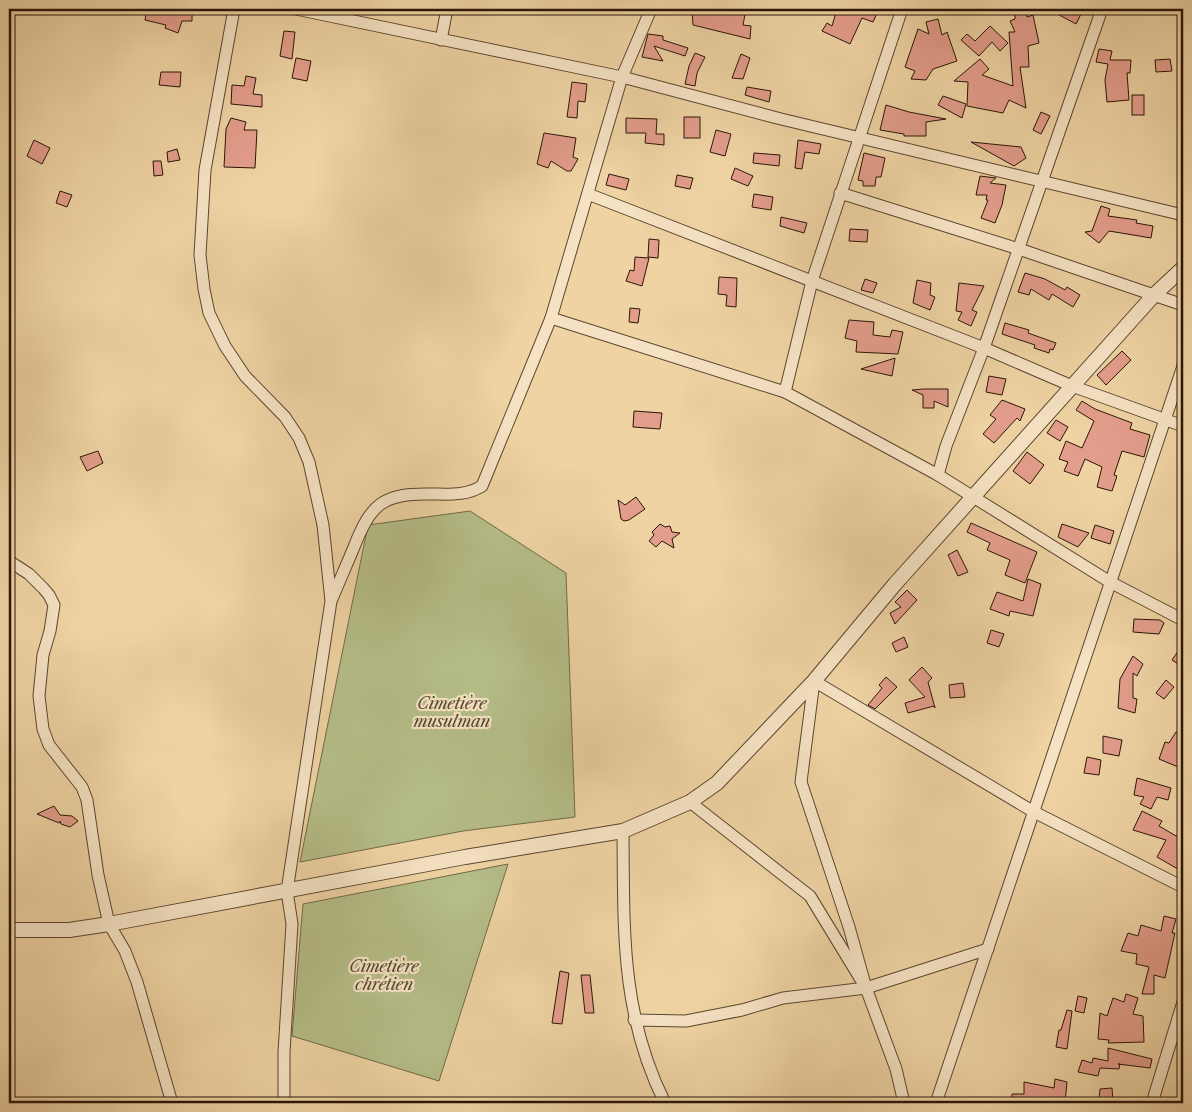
<svg xmlns="http://www.w3.org/2000/svg" width="1192" height="1112" font-family="'Libre Caslon Text',serif">
	<rect width="100%" height="100%" fill="#efd3a3"/>
	<filter id="stains"><feTurbulence type="fractalNoise" baseFrequency=".004" numOctaves="4"/><feColorMatrix values="0 0 0 0 .2 0 0 0 0 .09 0 0 0 0 .02 0 0 0 .5 -.17"/></filter>
	<radialGradient id="worn" r=".72"><stop offset=".6" stop-color="#630" stop-opacity="0"/><stop offset="1" stop-color="#630" stop-opacity=".3"/></radialGradient>
	<g fill="#b5bd88" stroke="#706a48">
		<polygon points="470,511 566,573 575,817 463,831 300,862 368,525"/>
		<polygon points="508,864 439,1081 292,1036 303,904"/>
	</g>
	<g fill="#e39d8b" stroke="#2a1609">
		<polygon points="147,9 192,11 192,21 182,21 178,33 165,28 166,25 145,20"/>
		<polygon points="700,9 746,9 743,25 751,26 750,39 693,25 692,10"/>
		<polygon points="837,9 867,9 877,13 873,22 862,18 850,44 822,31 827,23 832,26"/>
		<polygon points="1048,9 1076,9 1082,12 1076,24"/>
		<polygon points="1026,10 1027,17 1033,15 1039,43 1028,46 1029,67 1020,67 1026,108 1009,100 1003,113 967,106 968,82 954,81 980,59 989,69 982,75 1013,86 1009,32 1015,32 1010,21 1015,19 1015,11"/>
		<polygon points="938,19 942,35 947,32 957,61 933,69 926,80 911,79 915,71 905,67 918,29 929,34 926,22"/>
		<polygon points="990,26 1008,43 1000,51 992,42 979,56 961,40 967,34 975,41"/>
		<polygon points="284,31 295,32 292,59 280,56"/>
		<polygon points="648,34 663,36 663,40 688,48 685,56 654,46 663,61 642,57"/>
		<polygon points="1099,49 1112,51 1110,60 1131,60 1130,73 1127,73 1129,100 1107,102 1105,80 1108,64 1096,62"/>
		<polygon points="695,53 705,57 697,73 695,86 685,84 689,66"/>
		<polygon points="741,54 750,58 743,79 732,78"/>
		<polygon points="296,58 311,61 307,81 292,78"/>
		<polygon points="1170,59 1172,71 1156,72 1155,60"/>
		<polygon points="161,72 181,72 180,87 159,85"/>
		<polygon points="246,76 256,78 253,94 262,95 262,107 231,104 232,85 244,86"/>
		<polygon points="572,82 587,84 585,102 578,101 577,118 567,117"/>
		<polygon points="747,87 771,91 769,102 745,95"/>
		<rect x="1132" y="95" width="12" height="20"/>
		<polygon points="943,96 966,104 962,118 938,105"/>
		<polygon points="886,105 909,112 946,119 926,122 926,136 904,136 904,134 880,130"/>
		<polygon points="1041,112 1050,116 1041,134 1033,130"/>
		<rect x="684" y="117" width="16" height="21"/>
		<polygon points="231,118 246,122 244,130 257,130 255,168 224,167 226,129"/>
		<polygon points="626,118 657,119 656,134 664,134 664,145 645,143 646,133 626,133"/>
		<polygon points="716,130 731,134 725,156 710,152"/>
		<polygon points="544,133 576,138 573,157 578,159 571,171 567,171 551,161 548,168 537,164"/>
		<polygon points="34,140 50,148 42,164 27,156"/>
		<polygon points="798,140 821,144 819,154 805,152 802,169 795,168"/>
		<polygon points="971,142 1021,147 1026,158 1014,166"/>
		<polygon points="177,149 180,160 168,162 167,152"/>
		<polygon points="754,153 780,155 779,166 753,163"/>
		<polygon points="864,153 885,158 881,177 876,177 875,186 863,186 863,181 858,180"/>
		<polygon points="153,161 161,161 163,175 154,176"/>
		<polygon points="735,168 753,176 748,186 731,179"/>
		<polygon points="609,174 629,179 626,190 606,185"/>
		<polygon points="677,175 693,178 690,189 675,186"/>
		<polygon points="980,176 996,178 990,183 1006,185 1002,205 995,223 981,218 988,200 986,200 987,195 976,195"/>
		<polygon points="60,191 72,195 67,207 56,203"/>
		<polygon points="754,194 773,197 771,210 752,207"/>
		<polygon points="1101,206 1110,209 1108,216 1137,220 1136,223 1153,226 1151,238 1109,231 1099,243 1085,232 1092,231"/>
		<polygon points="781,217 807,223 804,233 780,226"/>
		<polygon points="850,229 868,230 867,242 849,241"/>
		<polygon points="649,239 659,240 658,258 648,257"/>
		<polygon points="635,257 649,258 642,286 626,281 630,270 634,271"/>
		<polygon points="1025,273 1045,279 1065,290 1067,287 1080,295 1073,307 1052,294 1049,300 1031,289 1029,295 1018,292"/>
		<polygon points="719,277 737,278 736,307 726,306 727,295 718,294"/>
		<polygon points="865,279 877,283 873,293 861,290"/>
		<polygon points="917,280 931,283 930,295 935,297 930,310 913,303"/>
		<polygon points="959,283 984,286 972,310 977,312 971,326 958,320 962,312 956,311"/>
		<polygon points="630,308 640,309 638,323 629,322"/>
		<polygon points="849,320 874,322 873,335 890,337 892,330 903,332 898,354 856,352 857,341 845,338"/>
		<polygon points="1005,323 1029,330 1028,333 1056,343 1053,350 1050,349 1049,353 1034,348 1035,345 1002,334"/>
		<polygon points="1122,351 1131,360 1106,385 1097,375"/>
		<polygon points="895,358 892,376 861,369"/>
		<polygon points="989,376 1006,379 1002,395 986,392"/>
		<polygon points="924,389 948,389 948,407 934,401 934,408 923,408 923,395 912,390"/>
		<polygon points="1002,400 1025,409 1020,421 1017,418 994,443 983,434 996,419 990,415"/>
		<polygon points="1082,401 1095,409 1132,423 1130,429 1150,435 1144,457 1122,451 1114,475 1117,476 1112,491 1097,487 1102,467 1085,459 1078,476 1064,471 1068,462 1059,459 1066,441 1082,448 1094,421 1076,410"/>
		<polygon points="634,411 662,413 660,429 633,427"/>
		<polygon points="1056,420 1068,427 1060,441 1047,433"/>
		<polygon points="98,451 103,463 87,471 80,457"/>
		<polygon points="1027,452 1044,465 1030,484 1013,471"/>
		<polygon points="636,497 645,509 629,520 624,521 621,519 618,500 625,505"/>
		<polygon points="971,523 1037,552 1025,583 1005,575 1010,560 987,550 990,543 967,532"/>
		<polygon points="660,524 665,527 670,526 672,532 680,533 672,539 674,548 662,541 656,547 649,541 654,535 652,532"/>
		<polygon points="1062,524 1089,533 1078,547 1058,537"/>
		<polygon points="1095,525 1114,531 1110,544 1091,538"/>
		<polygon points="957,550 968,572 958,576 948,555"/>
		<polygon points="1028,579 1041,584 1033,616 1010,611 1009,616 990,609 997,592 1023,601"/>
		<polygon points="907,590 917,600 895,624 890,613 901,607 895,602"/>
		<polygon points="1134,619 1160,620 1164,623 1159,634 1133,632"/>
		<polygon points="991,630 1004,634 999,647 987,643"/>
		<polygon points="904,637 908,647 896,652 892,643"/>
		<polygon points="1183,644 1183,667 1172,660"/>
		<polygon points="1133,656 1143,664 1137,676 1133,673 1133,698 1137,699 1135,713 1118,708 1120,679"/>
		<polygon points="922,667 932,678 928,682 935,708 934,706 908,713 905,703 925,697 909,680"/>
		<polygon points="886,677 897,687 875,709 868,705 882,688 879,685"/>
		<polygon points="1166,680 1174,687 1164,699 1156,693"/>
		<polygon points="963,683 965,697 950,698 949,685"/>
		<polygon points="1176,732 1183,737 1183,769 1159,759 1165,742 1169,743"/>
		<polygon points="1103,736 1122,740 1119,756 1103,753"/>
		<polygon points="1087,757 1101,760 1099,775 1084,773"/>
		<polygon points="1137,778 1171,788 1168,800 1157,797 1151,809 1140,804 1144,797 1134,795"/>
		<polygon points="54,806 60,815 72,816 78,821 70,827 61,824 60,821 59,823 37,814"/>
		<polygon points="1142,811 1162,821 1159,826 1183,840 1183,872 1157,857 1166,840 1133,830"/>
		<polygon points="1164,916 1176,919 1172,933 1175,933 1165,978 1154,975 1154,994 1142,994 1149,967 1136,964 1137,954 1121,951 1128,933 1138,936 1141,925 1161,931"/>
		<polygon points="560,971 569,973 562,1024 552,1023"/>
		<polygon points="581,975 590,975 594,1013 585,1013"/>
		<polygon points="1126,994 1138,998 1133,1014 1143,1016 1144,1042 1108,1043 1109,1040 1098,1039 1100,1013 1107,1016 1113,998 1124,1002"/>
		<polygon points="1078,996 1087,998 1084,1013 1075,1011"/>
		<polygon points="1067,1010 1072,1011 1067,1049 1056,1047 1059,1030 1061,1030"/>
		<polygon points="1108,1048 1152,1059 1150,1068 1118,1064 1120,1064 1119,1069 1100,1068 1098,1076 1078,1072 1082,1060 1092,1063 1093,1058 1108,1061"/>
		<polygon points="1055,1079 1067,1082 1065,1103 1012,1103 1012,1094 1024,1094 1024,1082 1054,1088"/>
		<polygon points="1112,1088 1113,1101 1099,1099 1100,1089"/>
	</g>
	<g fill="none" stroke-linecap="round" stroke-linejoin="round">
		<g stroke="#5b4530" stroke-width="13">
			<g id="minor">
				<polyline points="234,9 205,170 200,255 204,289 209,313 225,346 245,376 285,417 299,438 309,462 323,525 331,601 287,891 292,924 284,1052 284,1103"/>
				<polyline points="296,9 622,77 781,119 1183,215"/>
				<polyline points="441,40 447,9"/>
				<polyline points="840,193 1019,249 1183,305"/>
				<polyline points="588,194 984,348 1072,386 1183,426"/>
				<polyline points="551,318 785,392 938,475 1110,582 1183,620"/>
				<polyline points="785,392 812,281 902,9"/>
				<polyline points="938,475 946,446 984,348 1102,9"/>
				<polyline points="9,561 29,574 43,588 49,595 54,605 50,631 43,655 39,696 43,729 49,745 82,787 87,800 98,875 109,924 125,951 137,982 172,1103"/>
				<path d="M332 599C339 582 347 564 354 547 371 504 383 493 430 494 449 494 466 496 482 486L551 318 622 77 651 9"/>
				<polyline points="690,802 810,896 866,988 896,1069 904,1103"/>
				<path d="M623 831C624 928 620 1013 665 1103"/>
				<polyline points="866,988 849,927 801,782 814,681 1034,812 1183,887"/>
				<polyline points="634,1020 686,1021 742,1010 783,998 866,988 988,949"/>
				<polyline points="936,1103 1183,366"/>
				<polyline points="1152,1103 1183,1002"/>
			</g>
		</g>
		<g stroke="#5b4530" stroke-width="16">
			<polyline id="tertiary" points="9,930 69,930 109,924 465,857 623,831 690,802 717,783 814,681 895,584 1154,295 1183,268"/>
		</g>
		<use href="#minor" stroke="#f5e2c3" stroke-width="11"/>
		<use href="#tertiary" stroke="#f5e2c3" stroke-width="14"/>
	</g>
	<g text-anchor="middle" dominant-baseline="central" stroke-width="4.5" stroke-linejoin="round" paint-order="stroke">
		<g font-size="16" font-style="italic" fill="#54482f" stroke="#f5e2c3">
			<text x="452" y="703">Cimetière<tspan x="452" dy="18">musulman</tspan></text>
			<text x="384" y="966">Cimetière<tspan x="384" dy="18">chrétien</tspan></text>
		</g>
	</g>
	<rect width="1192" height="1112" fill="none" stroke="#efd3a3" stroke-width="30"/>
	<rect x="10" y="10" width="1172" height="1092" fill="none" stroke="#2a1609" stroke-width="2.5"/>
	<rect x="15" y="15" width="1162" height="1082" fill="none" stroke="#2a1609"/>
	<rect width="100%" height="100%" filter="url(#stains)"/>
	<rect width="100%" height="100%" fill="url(#worn)"/>
</svg>
